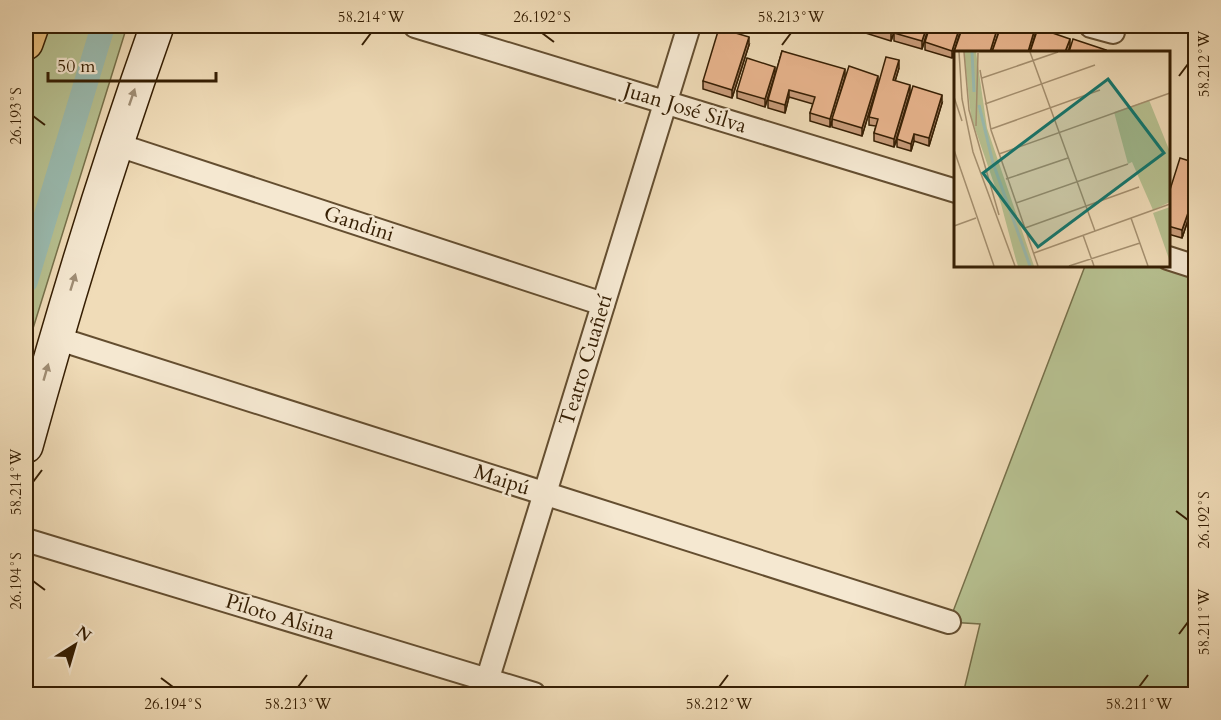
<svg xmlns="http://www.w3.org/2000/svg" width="1221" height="720" font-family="Cardo,serif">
	<rect width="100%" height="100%" fill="#f0dcb8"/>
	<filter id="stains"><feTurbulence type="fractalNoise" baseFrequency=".00333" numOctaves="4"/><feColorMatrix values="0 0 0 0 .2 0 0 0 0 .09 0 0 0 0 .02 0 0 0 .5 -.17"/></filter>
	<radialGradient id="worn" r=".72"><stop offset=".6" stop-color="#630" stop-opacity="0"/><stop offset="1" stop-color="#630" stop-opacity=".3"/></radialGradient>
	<g fill="#b7c191" stroke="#76704a" stroke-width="1.5">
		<polygon points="33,26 127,26 26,351 26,68"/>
		<polygon points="1085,266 1195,267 1195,694 963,694 980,624 949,622"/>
	</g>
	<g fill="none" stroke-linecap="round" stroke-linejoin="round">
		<polyline stroke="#9abbb0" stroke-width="24" points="26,281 103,26"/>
		<g stroke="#644e30" stroke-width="26">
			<g id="street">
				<polyline points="415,26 956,191"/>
				<polyline points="1091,26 1113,32"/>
				<polyline points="115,144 603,304"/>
				<polyline points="1168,258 1196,267"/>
				<polyline points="56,338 949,622"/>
				<polyline points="26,540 534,694"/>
				<polyline points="483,694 689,26"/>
			</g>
		</g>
		<g stroke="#351e03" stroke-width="36">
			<path id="secondary" d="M26 446C65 304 108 164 157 26"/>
		</g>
		<g stroke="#351e03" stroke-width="36">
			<polyline id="highway" points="26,43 32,26"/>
		</g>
		<use href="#street" stroke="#f5e8d1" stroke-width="22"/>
		<use href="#secondary" stroke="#f5e8d1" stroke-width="33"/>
		<use href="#highway" stroke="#e8be7c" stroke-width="33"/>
	</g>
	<g fill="#c89c7a" stroke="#351e03" stroke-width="1.5">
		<polygon points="841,26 896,26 891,41 859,31 859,27 858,30"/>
		<polygon points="929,26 922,49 894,41 894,33"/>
		<polygon points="1035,35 1070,46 1068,52 956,52 956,60 954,59 954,52 952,58 925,50 925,42"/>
		<polygon points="749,45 732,98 703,89 703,81"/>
		<polygon points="782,51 845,77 834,112 878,83 862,136 832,127 832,120 830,127 810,121 810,113 813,104 789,97 785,113 768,108 768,100"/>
		<polygon points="899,68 895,81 910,93 899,132 942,103 929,146 914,141 911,151 897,147 897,139 894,147 874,141 874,133 876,126 869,125 869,117"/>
		<polygon points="775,74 765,107 737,98 737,91"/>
		<polygon points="1196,163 1196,223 1188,220 1182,238 1168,234 1168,196"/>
		<polygon points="1196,223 1196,242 1192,241 1192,234"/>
	</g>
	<g fill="#a37f63" stroke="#351e03" stroke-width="1.5">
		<polygon points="893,26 896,26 891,41 891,33"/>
		<polygon points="927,26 929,26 922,49 922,41"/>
		<polygon points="960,26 962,26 952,58 952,51"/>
		<polygon points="998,26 1001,26 992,52 990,52"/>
		<polygon points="1035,28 1035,35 1030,52 1028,52"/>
		<polygon points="749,37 749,45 732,98 732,90"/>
		<polygon points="1070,39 1070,46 1068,52 1065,52"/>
		<polygon points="899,60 899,68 893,88 893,80"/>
		<polygon points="775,67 775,74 765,107 765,99"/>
		<polygon points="845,69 845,77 830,127 830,119"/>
		<polygon points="878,76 878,83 862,136 862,128"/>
		<polygon points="910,85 910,93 894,147 894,139"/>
		<polygon points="789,90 789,97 785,113 785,105"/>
		<polygon points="942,95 942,103 929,146 929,138"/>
		<polygon points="914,134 914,141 911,151 911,144"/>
		<polygon points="1188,213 1188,220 1182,238 1182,230"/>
	</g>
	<g fill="#e9b58e" stroke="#351e03" stroke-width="1.5">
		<polygon points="867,26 893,26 891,33"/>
		<polygon points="897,26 927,26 922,41 894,33"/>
		<polygon points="930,26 960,26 952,51 925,42"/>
		<polygon points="963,26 998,26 990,52 954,52"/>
		<polygon points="1001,26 1029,26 1035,28 1028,52 992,52"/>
		<polygon points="719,28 749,37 732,90 703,81"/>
		<polygon points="1038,28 1070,39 1065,52 1030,52"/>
		<polygon points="1073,39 1106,50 1105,52 1069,52"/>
		<polygon points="782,51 845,69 830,119 810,113 815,97 789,90 785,105 768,100"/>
		<polygon points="886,57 899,60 893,80 910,85 894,139 874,133 878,119 869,117"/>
		<polygon points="747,58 775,67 765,99 737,91"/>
		<polygon points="849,66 878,76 862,128 832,119"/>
		<polygon points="913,86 942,95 929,138 914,134 911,144 897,139"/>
		<polygon points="1180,158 1196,163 1196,215 1188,213 1182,230 1168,226 1168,196"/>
		<polygon points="1196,223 1196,235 1192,234"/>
	</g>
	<defs><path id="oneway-solid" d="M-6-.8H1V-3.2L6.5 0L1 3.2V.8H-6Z" transform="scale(1.5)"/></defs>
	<g fill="#9f8d74">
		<use href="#oneway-solid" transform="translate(132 97) rotate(-71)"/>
		<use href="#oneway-solid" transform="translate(73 282) rotate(-73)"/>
		<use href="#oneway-solid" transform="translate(46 372) rotate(-74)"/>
	</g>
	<path fill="none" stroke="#351e03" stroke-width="2" d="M542 33 554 42M362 45 371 33M782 45 791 33M1179 76 1188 64M33 116 45 125M33 482 42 470M1176 511 1188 520M33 581 45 590M1179 634 1188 622M161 678 173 687M298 687 307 675M719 687 728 675M1139 687 1148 675"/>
	<g text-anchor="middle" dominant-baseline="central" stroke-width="4.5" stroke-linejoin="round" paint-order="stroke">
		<g font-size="21" fill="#351e03" stroke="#f5e8d1">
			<text transform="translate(685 108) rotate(17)">Juan José Silva</text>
			<text transform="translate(359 224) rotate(18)">Gandini</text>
			<text transform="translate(586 360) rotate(-73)">Teatro Cuañetí</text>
			<text transform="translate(502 480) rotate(18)">Maipú</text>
			<text transform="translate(280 617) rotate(17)">Piloto Alsina</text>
		</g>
	</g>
	<g transform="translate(954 51)">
		<rect width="216" height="216" fill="#f0dcb8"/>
		<path d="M10 1H22L33 77 80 215H64L62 209 47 153 17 66ZM195 49 216 101V151L199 159 178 111 174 113 160 61ZM216 156V211L199 162Z" fill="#b7c191"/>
		<path fill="none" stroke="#9abbb0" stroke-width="3" d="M18 1 20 41M25 54 39 112 76 215"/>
		<path fill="none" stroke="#a59070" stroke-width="1.5" d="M5 1 8 48 19 101 61 215M10 1 15 59 45 164M76 1 141 180M26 19 37 79 84 215M28 27 104 1M0 46 8 70M31 53 141 14M22 75 24 2M37 78 146 39M0 99 40 215M45 103 216 42M52 128 114 107M62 152 174 113M177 167 194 215M0 175 22 167M71 177 185 136M129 184 140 215M80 202 216 153M115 215 186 192"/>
		<path fill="#0f766e" fill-opacity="0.15" stroke="#0f766e" stroke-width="3" d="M154 28 210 102 84 196 29 122Z"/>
		<rect width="216" height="216" fill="none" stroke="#351e03" stroke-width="3"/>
	</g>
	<rect width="1221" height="720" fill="none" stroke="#f0dcb8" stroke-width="66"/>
	<g transform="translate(75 645) rotate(37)" stroke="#f5e8d1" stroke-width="4.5" paint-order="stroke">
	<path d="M0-4.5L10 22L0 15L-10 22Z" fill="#351e03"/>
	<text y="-9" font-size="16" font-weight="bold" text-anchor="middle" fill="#351e03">N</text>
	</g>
	<path d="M48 72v9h168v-9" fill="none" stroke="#351e03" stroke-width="3"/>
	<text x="57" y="72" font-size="18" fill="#351e03" stroke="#f5e8d1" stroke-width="4.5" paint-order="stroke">50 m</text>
	<rect x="33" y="33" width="1155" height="654" fill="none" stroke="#351e03" stroke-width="2"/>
	<g font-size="15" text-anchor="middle" fill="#351e03">
		<text x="371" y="22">58.214°W</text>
		<text x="542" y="22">26.192°S</text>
		<text x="791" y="22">58.213°W</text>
		<text transform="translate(1204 64) rotate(-90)" y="5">58.212°W</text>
		<text transform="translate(16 116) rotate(-90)" y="5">26.193°S</text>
		<text transform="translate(16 482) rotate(-90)" y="5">58.214°W</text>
		<text transform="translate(1204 520) rotate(-90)" y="5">26.192°S</text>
		<text transform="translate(16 581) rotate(-90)" y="5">26.194°S</text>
		<text transform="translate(1204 622) rotate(-90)" y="5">58.211°W</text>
		<text x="173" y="709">26.194°S</text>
		<text x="298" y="709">58.213°W</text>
		<text x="719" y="709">58.212°W</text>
		<text x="1139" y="709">58.211°W</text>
	</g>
	<rect width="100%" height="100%" filter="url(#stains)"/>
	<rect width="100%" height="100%" fill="url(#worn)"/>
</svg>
